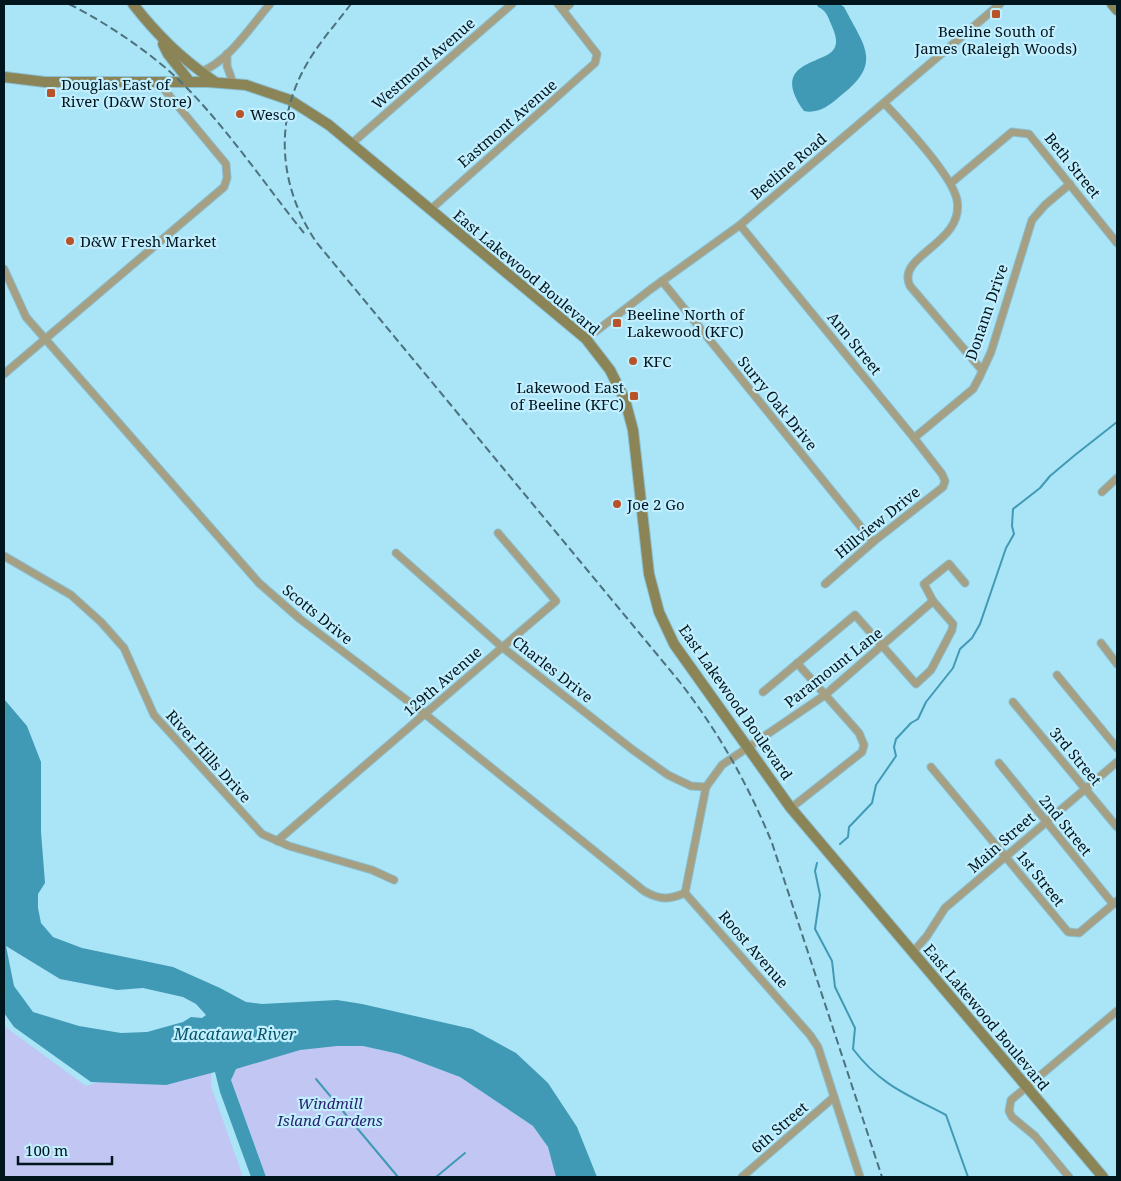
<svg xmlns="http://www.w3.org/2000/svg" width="1121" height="1181" font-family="'Noto Serif',serif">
	<rect width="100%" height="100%" fill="#aae4f7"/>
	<g fill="#c2c6f2">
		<polygon points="4,1026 86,1086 157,1064 212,1066 211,1086 243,1177 4,1177"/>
		<polygon points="337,1045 363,1046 399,1054 460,1077 533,1126 547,1146 554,1166 556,1177 266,1177 231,1080 235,1068 301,1049"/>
	</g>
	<g fill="#409ab5" fill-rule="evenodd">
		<path d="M817 4H840L844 7C866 49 883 64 838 98 829 106 817 114 804 111 767 59 829 65 835 47 838 40 834 31 831 24 828 17 826 10 818 7Z"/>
		<path d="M4 699 27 726 41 762V832L45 883 38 894V908L41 923 53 937 82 948 173 967 220 988 246 1002 262 1004 337 1000 362 1004 472 1029 516 1053 548 1083 577 1127 597 1177H556L548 1147 533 1126 460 1077 399 1054 363 1046H337L300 1050 236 1069 231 1080 266 1177H251L220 1092 215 1072 166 1085 91 1082 14 1027 4 1013ZM6 946 60 979 117 990 143 988 183 997 196 1004 206 1015 202 1018 191 1017 183 1022 147 1032 121 1033 79 1026 33 1012 14 986Z"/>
	</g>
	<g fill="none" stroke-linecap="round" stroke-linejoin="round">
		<g stroke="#409ab5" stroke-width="2">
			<polyline points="840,844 848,837 849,827 872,803 876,785 896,756 894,747 896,739 911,723 918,719 926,702 953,668 960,649 972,638 980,624 1006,548 1014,534 1012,526 1013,509 1040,488 1050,476 1075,455 1117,422"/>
			<path d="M817 863 815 871 820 895 815 929 832 961 835 987 855 1028 853 1049C880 1085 908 1095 946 1115L968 1177"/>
			<polyline points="316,1079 398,1177"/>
			<polyline points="436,1177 465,1153"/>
		</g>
		<g stroke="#8bbfd0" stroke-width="9">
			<g id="street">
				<polyline points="563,10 570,4"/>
				<polyline points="227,54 227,66 233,83"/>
				<path d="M201 72C230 60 250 27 270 4"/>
				<path d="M884 103C903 123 952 175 957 200 965 244 895 255 910 286L981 369"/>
				<polyline points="351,144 512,4"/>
				<polyline points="951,183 1012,132 1029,134 1117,243"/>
				<polyline points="430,210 595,63 597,54 558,4"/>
				<polyline points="740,225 914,438 942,474 945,481 943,487 873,542 825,584"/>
				<path d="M4 269 26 317 259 583 300 619 425 714 644 891C660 900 668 900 685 893"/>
				<polyline points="662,281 873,542"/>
				<polyline points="586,339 651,289 740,225 1000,4"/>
				<polyline points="4,374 224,187 227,178 226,164 158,82"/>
				<polyline points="914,438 973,389 979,378 991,352 1032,220 1045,205 1070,184"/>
				<polyline points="1102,492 1117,478"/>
				<polyline points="396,553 502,647 633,750 668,775 691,786 706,787"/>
				<polyline points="4,556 71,595 101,622 124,648 154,715 262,834 289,846 372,870 394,880"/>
				<polyline points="1101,643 1117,664"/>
				<polyline points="1057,675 1117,748"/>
				<polyline points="763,692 855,615 916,684 931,670 952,630 953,624 933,601 924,584 949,564 965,583"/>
				<polyline points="1013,702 1117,827"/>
				<polyline points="999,763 1113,904"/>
				<polyline points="931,767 1068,932 1079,933 1117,901"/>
				<polyline points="791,808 862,752 864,745 859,733 797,663"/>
				<polyline points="277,841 556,601 498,533"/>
				<polyline points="913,952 927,936 945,908 1117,762"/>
				<polyline points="742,1177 834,1097"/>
				<polyline points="860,1177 818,1047 810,1035 685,893 706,787 722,765 825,695 933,601"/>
				<polyline points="1069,1177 1035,1136 1012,1117 1009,1111 1011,1100 1117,1011"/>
			</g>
		</g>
		<g stroke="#8bbfd0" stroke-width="12">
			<g id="secondary">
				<path d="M133 4C158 36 181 58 215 82"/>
				<polyline points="1112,4 1117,10"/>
				<polyline points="163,44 168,54 190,82"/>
				<polyline points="4,77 45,82 208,82 246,85 290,100 329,125 586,339 610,370 625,400 633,430 649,574 659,612 674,644 790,807 1103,1177"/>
			</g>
		</g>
		<use href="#street" stroke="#a5a083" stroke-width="7"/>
		<use href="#secondary" stroke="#8b8457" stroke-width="10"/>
		<g stroke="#4c727e" stroke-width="2" stroke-dasharray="8 4" stroke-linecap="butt">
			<path d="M69 4C104 22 136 43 167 69 217 113 262 181 304 233"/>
			<path d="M351 4C335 25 316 46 304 69 273 126 281 191 317 243L679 681C718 731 748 784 772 843L882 1177"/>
		</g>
	</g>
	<g fill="#b85228" stroke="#c1efff" stroke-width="2">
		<rect x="991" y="9" width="10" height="10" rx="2.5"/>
		<rect x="46" y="88" width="10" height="10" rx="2.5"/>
		<circle cx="240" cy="114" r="5"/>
		<circle cx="70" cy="241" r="5"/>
		<rect x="612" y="318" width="10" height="10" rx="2.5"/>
		<circle cx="633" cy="361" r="5"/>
		<rect x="629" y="391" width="10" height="10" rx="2.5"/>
		<circle cx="617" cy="504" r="5"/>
	</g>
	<g text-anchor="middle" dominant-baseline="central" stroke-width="4.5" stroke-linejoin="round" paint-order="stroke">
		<g font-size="15" fill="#00151c" stroke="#c1efff" text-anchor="start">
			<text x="996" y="31" text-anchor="middle">Beeline South of<tspan x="996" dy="17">James (Raleigh Woods)</tspan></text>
			<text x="61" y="84">Douglas East of<tspan x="61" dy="17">River (D&amp;W Store)</tspan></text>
			<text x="250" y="114">Wesco</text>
			<text x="80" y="241">D&amp;W Fresh Market</text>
			<text x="627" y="314">Beeline North of<tspan x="627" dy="17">Lakewood (KFC)</tspan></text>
			<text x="643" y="361">KFC</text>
			<text x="624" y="387" text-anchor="end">Lakewood East<tspan x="624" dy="17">of Beeline (KFC)</tspan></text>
			<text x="627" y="504">Joe 2 Go</text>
		</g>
		<g font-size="15" fill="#00151c" stroke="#c1efff">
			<text transform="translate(423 63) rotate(-41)">Westmont Avenue</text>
			<text transform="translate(507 123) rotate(-41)">Eastmont Avenue</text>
			<text transform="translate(1073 165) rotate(51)">Beth Street</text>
			<text transform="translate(788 166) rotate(-40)">Beeline Road</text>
			<text transform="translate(527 272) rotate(40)">East Lakewood Boulevard</text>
			<text transform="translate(986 312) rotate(-71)">Donann Drive</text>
			<text transform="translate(855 343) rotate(51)">Ann Street</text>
			<text transform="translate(778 403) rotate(51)">Surry Oak Drive</text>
			<text transform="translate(877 522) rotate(-39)">Hillview Drive</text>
			<text transform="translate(318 614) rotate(39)">Scotts Drive</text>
			<text transform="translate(833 667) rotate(-38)">Paramount Lane</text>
			<text transform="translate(553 669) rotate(38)">Charles Drive</text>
			<text transform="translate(442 681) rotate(-41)">129th Avenue</text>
			<text transform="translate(736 702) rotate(55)">East Lakewood Boulevard</text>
			<text transform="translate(209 756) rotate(48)">River Hills Drive</text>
			<text transform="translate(1076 756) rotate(50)">3rd Street</text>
			<text transform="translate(1066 825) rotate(51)">2nd Street</text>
			<text transform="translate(1001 842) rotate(-41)">Main Street</text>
			<text transform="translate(1041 878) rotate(51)">1st Street</text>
			<text transform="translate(754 949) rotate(49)">Roost Avenue</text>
			<text transform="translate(987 1017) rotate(50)">East Lakewood Boulevard</text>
			<text transform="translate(779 1127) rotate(-41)">6th Street</text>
		</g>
		<g font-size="15" font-style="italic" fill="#2a236d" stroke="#c1efff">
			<text x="330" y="1103">Windmill<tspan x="330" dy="17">Island Gardens</tspan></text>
		</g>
		<g font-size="16" font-style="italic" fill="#065568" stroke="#c1efff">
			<text x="235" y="1034">Macatawa River</text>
		</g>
	</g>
	<rect width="1121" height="1181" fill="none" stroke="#00151c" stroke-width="10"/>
	<path d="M18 1156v8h94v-8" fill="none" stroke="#00151c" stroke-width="2.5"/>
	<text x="25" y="1156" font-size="15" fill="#00151c" stroke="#c1efff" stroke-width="4" paint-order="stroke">100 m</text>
</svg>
